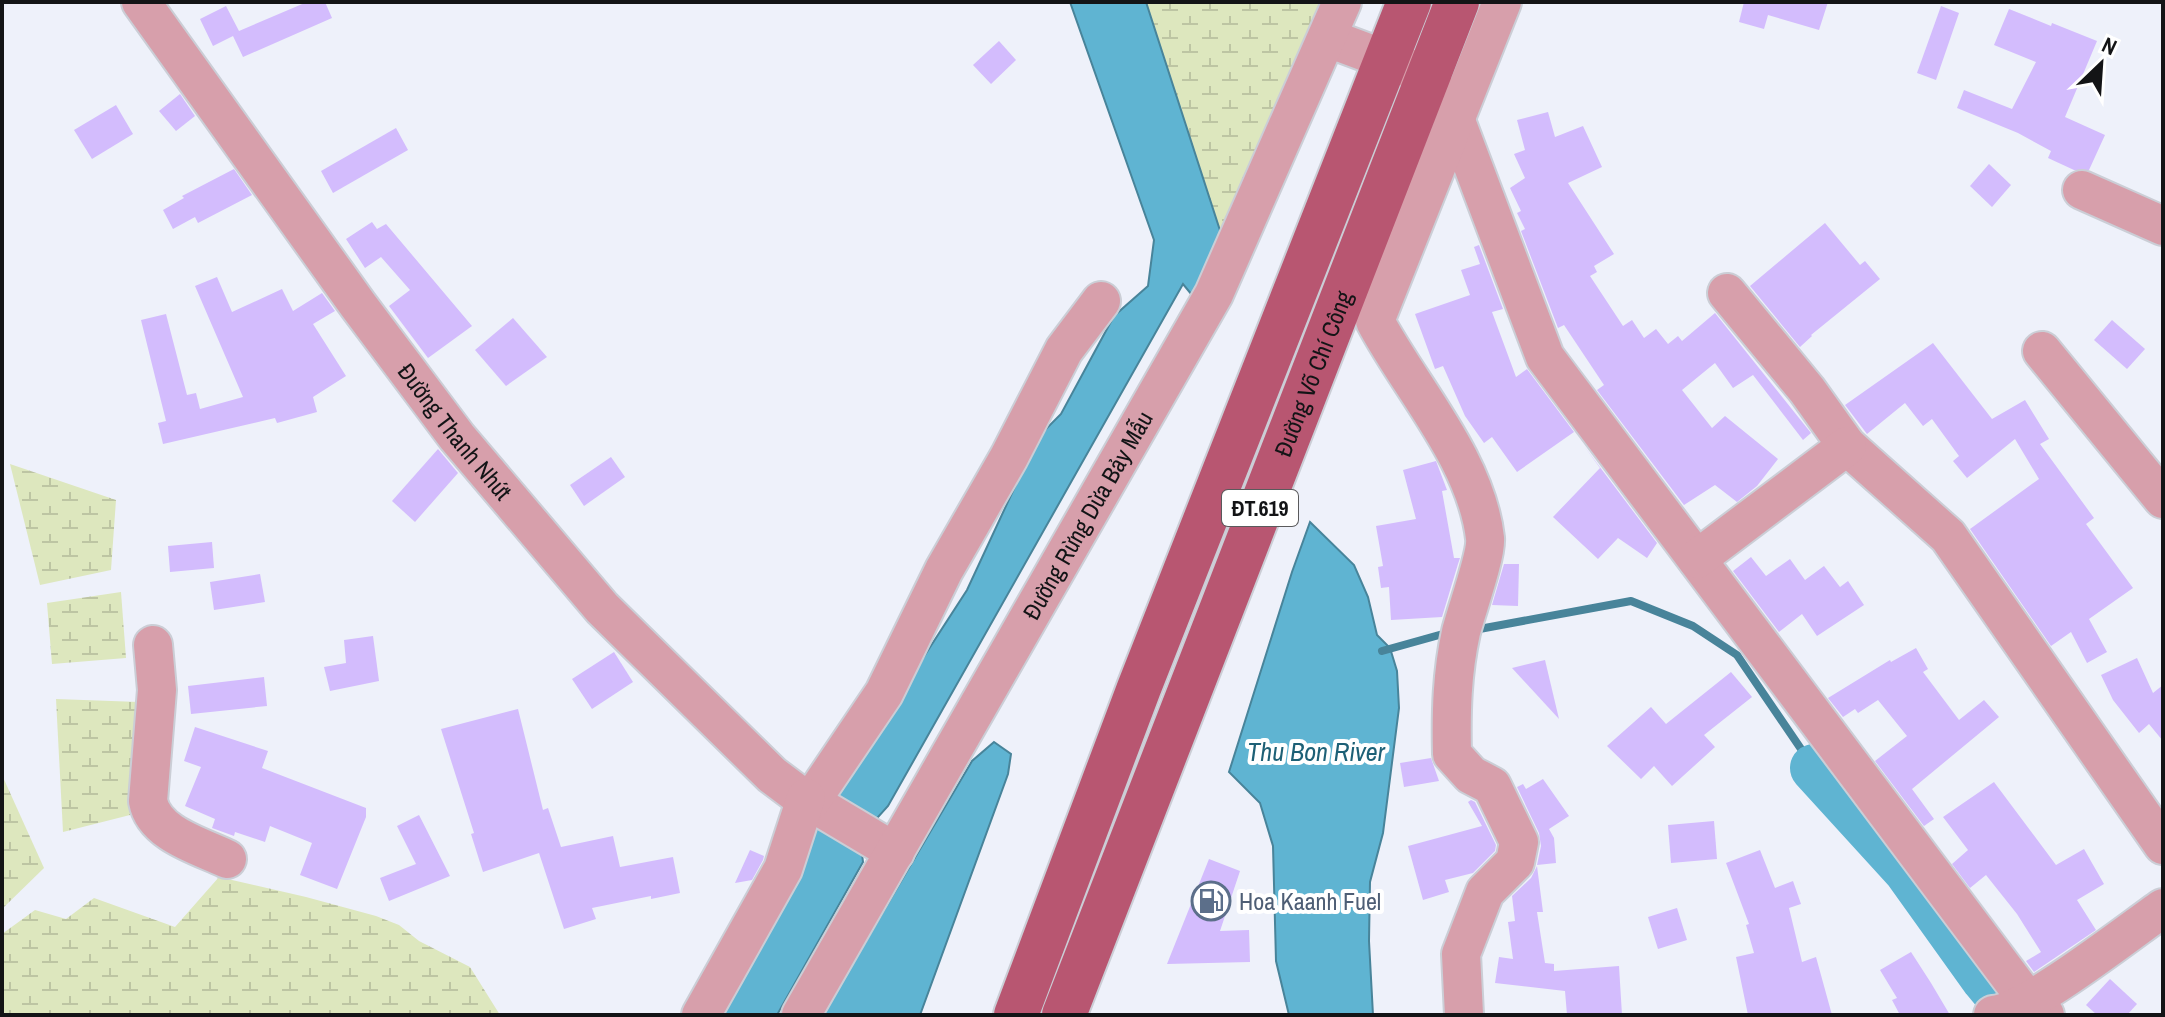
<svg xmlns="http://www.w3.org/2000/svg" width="2165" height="1017" font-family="'Archivo Narrow',sans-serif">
	<defs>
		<pattern id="wetland-marsh" width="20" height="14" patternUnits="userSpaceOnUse" patternTransform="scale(2)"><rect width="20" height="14" fill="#dde7be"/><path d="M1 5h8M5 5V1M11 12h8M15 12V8" fill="none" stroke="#bdc5a3"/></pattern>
	</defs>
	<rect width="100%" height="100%" fill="#eef1fa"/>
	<g fill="url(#wetland-marsh)">
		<polygon points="1146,2 1326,2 1226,248"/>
		<polygon points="10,464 116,500 111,570 40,585"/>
		<polygon points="121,592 126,658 52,664 47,603"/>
		<polygon points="56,699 139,702 130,815 63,832"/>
		<polygon points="2,775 44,868 2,909"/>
		<polygon points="219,877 306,897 376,916 399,925 419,941 470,967 500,1015 2,1015 2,934 35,910 66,919 94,898 175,927"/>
	</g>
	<g fill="#5fb4d2" stroke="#48849a" stroke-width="2">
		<polygon points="1070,2 1146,2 1226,249 1201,306 1183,284 888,806 860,837 863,862 777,1015 719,1015 822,814 967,590 1038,437 1061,414 1114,316 1148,286 1154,240"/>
		<polygon points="1310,522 1354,565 1368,597 1377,635 1390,648 1397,671 1399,708 1383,833 1370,882 1369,941 1373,1015 1289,1015 1276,961 1273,846 1260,803 1229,772 1292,572"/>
		<polygon points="994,742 1011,754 1008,774 920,1015 822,1015 972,761"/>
	</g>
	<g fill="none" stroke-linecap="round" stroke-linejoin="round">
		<g stroke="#48849a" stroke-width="8">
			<polyline points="1474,630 1631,601 1693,626 1737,655 1814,768"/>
			<polyline points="1382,651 1450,632"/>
		</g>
		<polyline stroke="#5fb4d2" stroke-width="48" points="1814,768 1907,870 1985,979 2015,1015"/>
	</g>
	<g fill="#d3bcfd">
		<polygon points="307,2 325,2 332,18 243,57 233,36 213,46 200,19 226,6 239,31"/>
		<polygon points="1744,2 1828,2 1819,30 1768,15 1764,29 1739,22"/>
		<polygon points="1941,6 1959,13 1936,80 1917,73"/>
		<polygon points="2009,9 2051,26 2052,23 2097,41 2065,117 2105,135 2089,170 2074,170 2048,158 2051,151 2018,133 1957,108 1964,90 2012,109 2036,62 1994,45"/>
		<polygon points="999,41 1016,60 991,84 973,65"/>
		<polygon points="180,94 195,116 176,131 159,111"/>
		<polygon points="116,105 133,134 92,159 74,130"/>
		<polygon points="1548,112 1555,137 1583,126 1602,167 1568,183 1614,254 1594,266 1597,272 1590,276 1623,326 1632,320 1644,338 1656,329 1668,344 1678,336 1682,341 1715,313 1811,433 1803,440 1753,375 1733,388 1715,363 1682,390 1712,428 1725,416 1778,459 1757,486 1737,502 1715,485 1684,505 1597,390 1604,385 1564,325 1558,328 1521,231 1525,229 1517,213 1521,211 1510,188 1525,178 1514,154 1525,150 1517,120"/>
		<polygon points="396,128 408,150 333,193 321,171"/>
		<polygon points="1989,164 2011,185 1992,207 1970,186"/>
		<polygon points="234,169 252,195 198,223 195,217 173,229 163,210 184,198 182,196"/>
		<polygon points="372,222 377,229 386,224 472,326 428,358 389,306 410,290 381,257 365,268 346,239"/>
		<polygon points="1825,223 1860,265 1865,261 1880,279 1811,335 1812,336 1800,347 1750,286"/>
		<polygon points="1479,245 1503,309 1492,312 1516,377 1527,369 1574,432 1517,472 1492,437 1484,443 1465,416 1443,366 1435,369 1415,314 1470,295 1461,270 1480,264 1474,247"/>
		<polygon points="217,277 232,312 282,289 293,311 322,293 335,311 313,324 346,376 313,397 317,412 277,423 275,418 163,444 158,423 166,421 141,320 166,314 187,395 196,393 200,409 243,397 195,286"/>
		<polygon points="513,318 547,357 506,386 475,350"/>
		<polygon points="2112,320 2145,349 2127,369 2094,340"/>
		<polygon points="1933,343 1992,419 2025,400 2049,439 2040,444 2094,518 2086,524 2133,588 2089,619 2107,652 2087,663 2071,632 2051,646 1970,529 2039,479 2015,439 1967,478 1953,461 1959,456 1932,419 1923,426 1905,403 1867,434 1845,405"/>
		<polygon points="1584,446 1657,543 1647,558 1618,538 1598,559 1553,517 1600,468"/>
		<polygon points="438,449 458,473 415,522 392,501"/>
		<polygon points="611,457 625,477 584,506 570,485"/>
		<polygon points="1436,461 1447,490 1442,491 1454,558 1460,558 1458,564 1442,617 1391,620 1389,587 1381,588 1378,567 1383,566 1376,526 1416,519 1403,470"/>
		<polygon points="212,542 214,568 170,572 168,546"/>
		<polygon points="1751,557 1766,576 1790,559 1805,580 1824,566 1840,587 1848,581 1864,605 1817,636 1802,614 1779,632 1733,571"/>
		<polygon points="1504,564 1519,564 1518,606 1492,605"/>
		<polygon points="260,574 265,602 214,610 210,582"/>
		<polygon points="373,636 379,681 330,691 324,667 346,663 344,640"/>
		<polygon points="1916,648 1928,669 1923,672 1959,720 1984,700 1999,717 1912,789 1934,819 1924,826 1875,761 1907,736 1878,700 1858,713 1855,709 1843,717 1828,698 1890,660 1891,662"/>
		<polygon points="614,652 633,682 592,709 572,679"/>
		<polygon points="2137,658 2153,693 2163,685 2163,741 2149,724 2139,733 2113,700 2101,675"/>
		<polygon points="1545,660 1559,719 1512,668"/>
		<polygon points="1731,672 1752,697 1704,735 1715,747 1672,786 1654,766 1641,779 1607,746 1651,707 1666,724"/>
		<polygon points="264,677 267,706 191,714 188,686"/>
		<polygon points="518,709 543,810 548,808 561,847 613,836 620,867 673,857 680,893 651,899 651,896 592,908 596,919 564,929 539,853 483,872 471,834 474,833 441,729"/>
		<polygon points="195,727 268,751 262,768 366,808 366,817 337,889 300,875 312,843 270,826 265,842 235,832 234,836 212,828 215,819 185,806 201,767 184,761"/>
		<polygon points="1431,758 1439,781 1404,787 1400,763"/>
		<polygon points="1543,779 1569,816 1549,829 1554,838 1556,863 1537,865 1541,846 1539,833 1517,787 1523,784 1526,789"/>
		<polygon points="1994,782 2056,865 2084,849 2104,884 2077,900 2096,930 2034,972 2026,961 2041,952 2017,914 1986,875 1970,888 1952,864 1968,850 1943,817"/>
		<polygon points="1471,800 1475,802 1496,845 1495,851 1473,873 1445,880 1449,892 1423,900 1408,846 1482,826 1468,802"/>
		<polygon points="419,815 450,876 389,901 380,878 416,864 397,826"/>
		<polygon points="1714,821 1717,859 1671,863 1668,825"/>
		<polygon points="750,850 764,856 763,860 752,880 735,883"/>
		<polygon points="1760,850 1775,888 1793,881 1801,904 1789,908 1802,962 1816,957 1832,1015 1748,1015 1736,957 1754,953 1746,925 1749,924 1726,863"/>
		<polygon points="1209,859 1240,871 1220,931 1249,930 1250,962 1167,964"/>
		<polygon points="1537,866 1543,912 1537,912 1545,963 1554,964 1554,971 1619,966 1622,1015 1567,1015 1565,991 1495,983 1499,957 1513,959 1508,922 1515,921 1512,896 1531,878"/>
		<polygon points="1677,908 1687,940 1658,949 1648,917"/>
		<polygon points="1911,952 1931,983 1950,1015 1900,1015 1892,1000 1897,998 1880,970"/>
		<polygon points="2110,979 2137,1004 2127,1015 2097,1015 2086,1005"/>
	</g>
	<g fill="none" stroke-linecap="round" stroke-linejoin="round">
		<g stroke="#cbced6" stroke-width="42">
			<g id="minor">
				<path id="s1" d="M141 2 358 305 457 437 602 608 772 775 796 793 895 852"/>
				<polyline points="1328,38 1427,75 1456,121 1545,357 2028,1001 2045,1015"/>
				<polyline points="2082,190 2163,226"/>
				<polyline points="1727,293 1807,390 1847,446 1948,536 2163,845"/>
				<polyline points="2042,351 2163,499"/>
				<polyline points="1697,559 1847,446"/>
				<path d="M153 645 157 690 148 801C154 834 200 846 227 859"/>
				<polyline points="811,801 884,693 944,570 1009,457 1064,350 1101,301"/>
				<polyline points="701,1015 783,869 806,798"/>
				<path id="s2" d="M801 1015 1214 294 1342 2"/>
				<path d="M1464 1015 1461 954 1485 892 1515 862 1519 842 1492 786 1471 775 1452 754C1451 712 1452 673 1461 632 1466 612 1487 554 1485 538 1476 459 1411 389 1375 321L1502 2"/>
				<path d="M1993 1015C2027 1012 2130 931 2163 908"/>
			</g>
		</g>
		<g stroke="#cbced6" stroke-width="48">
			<g id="major">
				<polyline points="1016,1015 1139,688 1409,2"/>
				<path id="s3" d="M1064 1015 1457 2"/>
			</g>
		</g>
		<use href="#minor" stroke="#d79fab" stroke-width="38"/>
		<use href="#major" stroke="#b85671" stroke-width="44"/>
	</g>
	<defs>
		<g id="fuel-ring" transform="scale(2)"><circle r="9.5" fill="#fff" stroke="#5c6f8a" stroke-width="1.5"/><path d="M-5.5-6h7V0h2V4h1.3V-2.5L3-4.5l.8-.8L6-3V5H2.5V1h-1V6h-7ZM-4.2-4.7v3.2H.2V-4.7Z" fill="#5c6f8a"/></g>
	</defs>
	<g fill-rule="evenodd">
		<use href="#fuel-ring" x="1211" y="901"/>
	</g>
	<g text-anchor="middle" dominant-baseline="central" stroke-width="8" stroke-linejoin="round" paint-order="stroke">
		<rect fill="#fff" stroke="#5a5a5c" stroke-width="2" x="1222" y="490" width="76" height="36" rx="6"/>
		<g font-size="22" font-weight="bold" fill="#131416">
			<text x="1260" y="508">ĐT.619</text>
		</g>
		<g font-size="24" fill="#131416" stroke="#fff">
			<text stroke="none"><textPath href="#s3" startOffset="688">Đường Võ Chí Công</textPath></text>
			<text stroke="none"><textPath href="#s1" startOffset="532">Đường Thanh Nhứt</textPath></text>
			<text stroke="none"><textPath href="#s2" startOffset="576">Đường Rừng Dừa Bảy Mẫu</textPath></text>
		</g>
		<g font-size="24" fill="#4e5e75" stroke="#fff" text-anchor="start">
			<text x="1239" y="901">Hoa Kaanh Fuel</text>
		</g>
		<g font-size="26" font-style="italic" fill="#1d6076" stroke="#fff">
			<text x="1316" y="751">Thu Bon River</text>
		</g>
	</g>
	<rect width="2165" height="1017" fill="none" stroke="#131416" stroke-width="8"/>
	<g transform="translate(2101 64) rotate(25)" stroke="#ffffff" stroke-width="6" paint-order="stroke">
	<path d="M0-6L14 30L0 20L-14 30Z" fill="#131416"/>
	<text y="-12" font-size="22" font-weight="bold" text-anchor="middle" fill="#131416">N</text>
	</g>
</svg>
